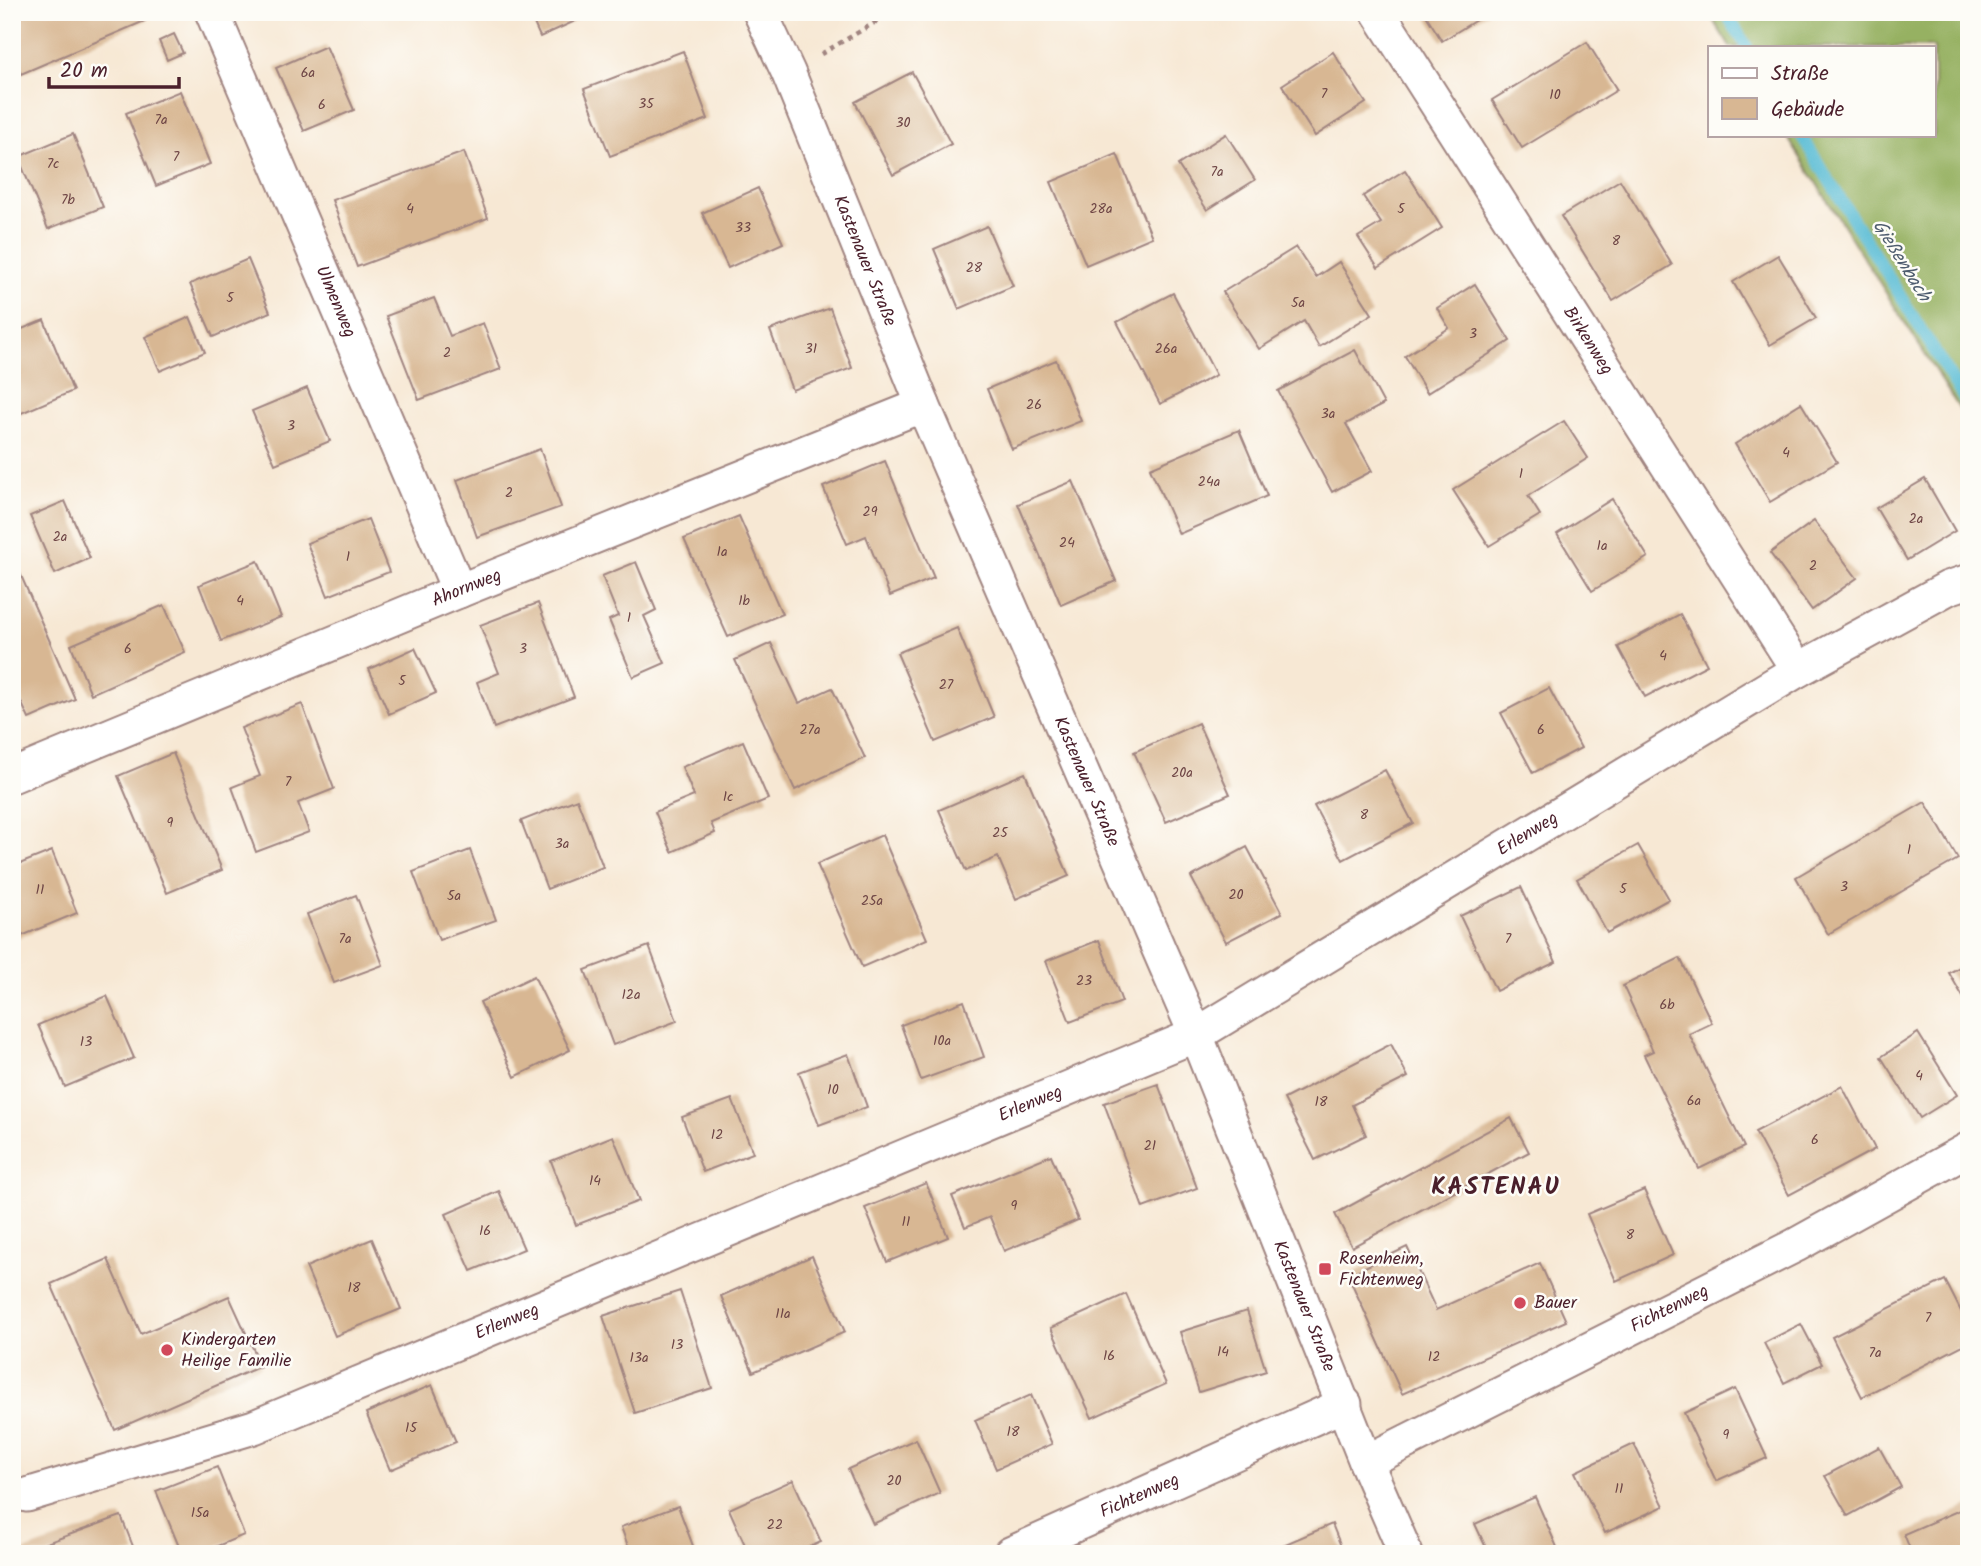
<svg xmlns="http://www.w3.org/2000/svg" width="1981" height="1566" font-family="Kalam,sans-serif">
	<rect width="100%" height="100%" fill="#fdfcf7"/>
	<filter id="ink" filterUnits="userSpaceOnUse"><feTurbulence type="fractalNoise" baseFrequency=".0143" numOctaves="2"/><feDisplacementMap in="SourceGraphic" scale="14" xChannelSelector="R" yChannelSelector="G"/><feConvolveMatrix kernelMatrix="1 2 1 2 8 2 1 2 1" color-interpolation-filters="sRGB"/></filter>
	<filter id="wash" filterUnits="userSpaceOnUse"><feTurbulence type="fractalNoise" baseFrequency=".00686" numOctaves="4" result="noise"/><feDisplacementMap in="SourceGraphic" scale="28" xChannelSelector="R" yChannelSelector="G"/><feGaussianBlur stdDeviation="1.57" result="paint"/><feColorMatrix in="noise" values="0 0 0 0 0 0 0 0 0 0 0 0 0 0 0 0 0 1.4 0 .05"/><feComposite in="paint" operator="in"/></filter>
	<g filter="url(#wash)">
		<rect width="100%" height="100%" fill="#f7e8d4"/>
		<polygon fill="#96b162" stroke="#706846" stroke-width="2" points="1708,12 1969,12 1969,424 1786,135 1934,135 1934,47 1730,47"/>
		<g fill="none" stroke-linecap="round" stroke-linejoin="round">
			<g stroke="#56bbd4" stroke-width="12">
				<polyline points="1725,12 1747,47"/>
				<polyline points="1801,135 1969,407"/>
			</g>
		</g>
		<g id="blocks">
			<g fill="#d8b793">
				<polygon points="12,12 144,12 147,20 21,74 12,54"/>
				<polygon points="529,12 595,12 540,37"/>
				<polygon points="1424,12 1489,12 1442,41"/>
				<polygon points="174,34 183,53 167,60 159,41"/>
				<polygon points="1587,42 1617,90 1522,148 1492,100"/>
				<polygon points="326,46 354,110 304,131 276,68"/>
				<polygon points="683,51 708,119 610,156 584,89"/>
				<polygon points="1333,52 1366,103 1315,136 1282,85"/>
				<polygon points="912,72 951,144 893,175 855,102"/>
				<polygon points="180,91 210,164 156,186 126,113"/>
				<polygon points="73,134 103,207 48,229 18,157"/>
				<polygon points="1226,134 1255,180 1207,210 1178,165"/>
				<polygon points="464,152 488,218 357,267 332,200"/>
				<polygon points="1117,154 1152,237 1086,265 1051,182"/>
				<polygon points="1405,170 1442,228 1378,268 1358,237 1381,223 1363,196"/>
				<polygon points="1620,180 1672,265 1613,301 1561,216"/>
				<polygon points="758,188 783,243 728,268 702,213"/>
				<polygon points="987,226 1013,286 959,309 934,249"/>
				<polygon points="1296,247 1316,277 1339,262 1372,314 1319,347 1304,321 1259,349 1223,292"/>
				<polygon points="1778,255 1816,318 1770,345 1733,282"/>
				<polygon points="12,256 18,271 12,273"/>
				<polygon points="248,259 270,312 213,337 190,284"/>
				<polygon points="1475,284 1510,341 1427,393 1405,356 1449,328 1437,308"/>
				<polygon points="1173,293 1216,375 1160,404 1117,322"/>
				<polygon points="434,298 450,336 483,323 501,369 419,400 386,316"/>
				<polygon points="830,308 852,368 792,390 770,330"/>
				<polygon points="190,317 205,352 160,371 145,337"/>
				<polygon points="44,320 73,391 12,417 12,333"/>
				<polygon points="1355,350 1384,404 1346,424 1372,471 1332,492 1278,391"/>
				<polygon points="1056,360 1081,421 1012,449 987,389"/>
				<polygon points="307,388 330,441 275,464 252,411"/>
				<polygon points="1801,403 1837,462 1770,502 1735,444"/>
				<polygon points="1564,421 1588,458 1528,496 1540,515 1489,546 1453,490"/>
				<polygon points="1239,430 1267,496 1179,534 1150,468"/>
				<polygon points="540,449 561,507 477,537 457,480"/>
				<polygon points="885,461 934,578 890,596 866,536 847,544 823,487"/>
				<polygon points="1925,479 1955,531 1907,560 1876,508"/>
				<polygon points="1073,481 1116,581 1061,605 1018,504"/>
				<polygon points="1612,499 1648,557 1592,591 1557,534"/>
				<polygon points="65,501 90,558 55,574 30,516"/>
				<polygon points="739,516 782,614 728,637 684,539"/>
				<polygon points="368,519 389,572 328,596 307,543"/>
				<polygon points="1814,521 1857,578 1812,610 1770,553"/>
				<polygon points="12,555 75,699 29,719 12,682"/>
				<polygon points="258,561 281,617 221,641 199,585"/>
				<polygon points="636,562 656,610 644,616 665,663 633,677 609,620 618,616 602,576"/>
				<polygon points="538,603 574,697 494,728 477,682 499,673 480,625"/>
				<polygon points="164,605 185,652 91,694 71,645"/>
				<polygon points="1680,614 1707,665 1645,697 1618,647"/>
				<polygon points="957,628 994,717 935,742 897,653"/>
				<polygon points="771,643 799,703 832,688 865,758 795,790 735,660"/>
				<polygon points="415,648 436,693 389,714 369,669"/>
				<polygon points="1549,688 1581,748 1533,773 1501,713"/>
				<polygon points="302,704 334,789 298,803 309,832 256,852 232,787 260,776 241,728"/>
				<polygon points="1198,723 1230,794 1166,822 1134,752"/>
				<polygon points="743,741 768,799 711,823 715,833 672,852 655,812 694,796 682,767"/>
				<polygon points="173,753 222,870 167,893 118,776"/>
				<polygon points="1385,770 1413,823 1343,860 1314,806"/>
				<polygon points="1025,773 1069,876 1016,899 998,857 966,871 939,810"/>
				<polygon points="577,799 603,867 547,889 521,821"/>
				<polygon points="1925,802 1958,859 1828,934 1796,877"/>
				<polygon points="882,835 927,939 862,967 817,864"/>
				<polygon points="1638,845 1669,899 1607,933 1577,879"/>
				<polygon points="1247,847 1282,913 1226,942 1191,877"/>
				<polygon points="470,850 496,920 439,940 413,872"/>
				<polygon points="52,851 77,913 12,940 12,867"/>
				<polygon points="1521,887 1556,962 1496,991 1460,916"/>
				<polygon points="356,895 383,965 334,983 307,914"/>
				<polygon points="1099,940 1122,1002 1070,1022 1046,961"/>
				<polygon points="649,946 677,1021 613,1045 585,970"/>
				<polygon points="1680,958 1712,1023 1689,1034 1744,1147 1699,1169 1644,1055 1653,1051 1623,986"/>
				<polygon points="1969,962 1969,1007 1949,973"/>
				<polygon points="534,976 570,1050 515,1077 480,1002"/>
				<polygon points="107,996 134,1058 65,1087 38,1025"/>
				<polygon points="964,1001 984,1057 921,1080 901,1025"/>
				<polygon points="1918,1033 1957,1095 1920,1118 1881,1057"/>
				<polygon points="1391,1044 1408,1077 1352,1105 1366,1135 1315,1160 1284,1099"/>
				<polygon points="848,1054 867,1107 819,1125 799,1072"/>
				<polygon points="1158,1084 1197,1188 1143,1208 1104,1103"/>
				<polygon points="1842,1086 1875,1149 1789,1195 1755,1132"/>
				<polygon points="732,1099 753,1153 703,1172 682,1117"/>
				<polygon points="1511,1118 1529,1152 1352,1247 1335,1214"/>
				<polygon points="613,1136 639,1201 576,1225 551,1161"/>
				<polygon points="1051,1155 1078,1220 1004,1251 990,1217 965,1227 952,1196"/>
				<polygon points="926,1183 948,1237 887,1262 865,1208"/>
				<polygon points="1644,1190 1673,1255 1616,1281 1587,1214"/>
				<polygon points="499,1191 524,1249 471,1271 446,1214"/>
				<polygon points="372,1239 401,1309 335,1336 306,1267"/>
				<polygon points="1407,1247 1436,1310 1540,1263 1566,1321 1402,1394 1348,1275"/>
				<polygon points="812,1256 845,1332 753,1372 721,1296"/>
				<polygon points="108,1259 141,1334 229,1296 261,1366 115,1430 51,1284"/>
				<polygon points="1945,1280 1969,1327 1969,1342 1862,1397 1832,1337"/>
				<polygon points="680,1291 712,1388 635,1413 603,1316"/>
				<polygon points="1126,1294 1166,1384 1092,1418 1051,1328"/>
				<polygon points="1247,1311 1266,1371 1199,1392 1180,1332"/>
				<polygon points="1801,1324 1822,1364 1784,1383 1764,1343"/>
				<polygon points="432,1385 456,1442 390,1470 366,1413"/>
				<polygon points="1735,1389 1767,1458 1716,1481 1684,1413"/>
				<polygon points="1031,1395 1052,1444 996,1469 975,1420"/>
				<polygon points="916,1439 940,1493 873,1524 848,1469"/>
				<polygon points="1634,1444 1664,1506 1605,1533 1575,1472"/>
				<polygon points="1879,1447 1901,1487 1848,1516 1825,1476"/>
				<polygon points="217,1467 244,1535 198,1554 182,1554 156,1491"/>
				<polygon points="793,1480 821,1542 794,1554 749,1554 729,1509"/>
				<polygon points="1535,1497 1560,1554 1489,1554 1475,1524"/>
				<polygon points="678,1506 696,1554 631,1554 621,1527"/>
				<polygon points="1969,1506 1969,1554 1912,1554 1904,1534"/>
				<polygon points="121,1516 136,1554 19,1554 19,1553"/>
				<polygon points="1332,1524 1344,1554 1262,1554"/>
			</g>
		</g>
	</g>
	<g filter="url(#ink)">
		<use href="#blocks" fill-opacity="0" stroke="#a08480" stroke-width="2"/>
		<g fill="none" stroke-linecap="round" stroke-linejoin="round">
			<g stroke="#a08480" stroke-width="37">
				<g id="minor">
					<path id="s1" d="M212 12 459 591"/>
					<path id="s2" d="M760 12 788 72 923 405 1196 1035 1366 1462 1406 1554"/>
					<path id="s3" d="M1378 12 1798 670"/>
					<path id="s4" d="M12 776 459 591 923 405"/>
					<path id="s5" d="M1366 1462 1796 1245 1969 1149"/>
					<path id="s6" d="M27 1495 254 1427 1196 1035 1798 670 1948 588 1969 581"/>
					<path id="s7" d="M1010 1554 1345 1404"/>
				</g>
			</g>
			<polyline stroke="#a08480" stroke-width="4.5" stroke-dasharray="5 5" stroke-linecap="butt" points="821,54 893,12"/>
			<use href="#minor" stroke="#fff" stroke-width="33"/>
		</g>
	</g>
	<g fill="#d1495b" stroke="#fdfcf7" stroke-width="2.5">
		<rect x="1318" y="1262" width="14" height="14" rx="3.5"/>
		<circle cx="1520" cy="1303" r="7"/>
		<circle cx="167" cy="1350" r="7"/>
	</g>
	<g text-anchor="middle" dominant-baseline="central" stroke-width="5" stroke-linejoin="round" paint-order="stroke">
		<g font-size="14" fill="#6e4545">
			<text x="308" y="73">6a</text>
			<text x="1324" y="94">7</text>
			<text x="1555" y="95">10</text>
			<text x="646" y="104">35</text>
			<text x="322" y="105">6</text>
			<text x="161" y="120">7a</text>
			<text x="903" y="123">30</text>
			<text x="176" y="157">7</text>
			<text x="53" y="164">7c</text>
			<text x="1217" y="172">7a</text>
			<text x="68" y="200">7b</text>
			<text x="410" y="209">4</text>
			<text x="1101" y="209">28a</text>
			<text x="1401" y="209">5</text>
			<text x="743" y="228">33</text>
			<text x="1616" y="241">8</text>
			<text x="974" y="268">28</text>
			<text x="230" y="298">5</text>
			<text x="1298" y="303">5a</text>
			<text x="1473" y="334">3</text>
			<text x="811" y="349">31</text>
			<text x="1166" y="349">26a</text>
			<text x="447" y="353">2</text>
			<text x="1034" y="405">26</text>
			<text x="1328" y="414">3a</text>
			<text x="291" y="426">3</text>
			<text x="1786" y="453">4</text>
			<text x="1521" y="474">1</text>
			<text x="1209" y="482">24a</text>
			<text x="509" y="493">2</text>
			<text x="870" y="512">29</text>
			<text x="1916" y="519">2a</text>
			<text x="60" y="537">2a</text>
			<text x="1067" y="543">24</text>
			<text x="1602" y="546">1a</text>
			<text x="722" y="552">1a</text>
			<text x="348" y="557">1</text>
			<text x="1813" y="566">2</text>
			<text x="240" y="601">4</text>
			<text x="744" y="601">1b</text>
			<text x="629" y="618">1</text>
			<text x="128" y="649">6</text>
			<text x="523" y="649">3</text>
			<text x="1663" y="656">4</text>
			<text x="402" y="681">5</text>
			<text x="946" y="685">27</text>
			<text x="810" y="730">27a</text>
			<text x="1541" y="730">6</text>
			<text x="1182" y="773">20a</text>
			<text x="288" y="782">7</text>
			<text x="728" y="797">1c</text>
			<text x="1364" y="815">8</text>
			<text x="170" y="823">9</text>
			<text x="1000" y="833">25</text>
			<text x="562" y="844">3a</text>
			<text x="1909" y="850">1</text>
			<text x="1844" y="887">3</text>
			<text x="1623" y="889">5</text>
			<text x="40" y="890">11</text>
			<text x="1236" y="895">20</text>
			<text x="454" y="896">5a</text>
			<text x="872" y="901">25a</text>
			<text x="345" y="939">7a</text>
			<text x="1508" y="939">7</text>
			<text x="1084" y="981">23</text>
			<text x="631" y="995">12a</text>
			<text x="1667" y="1005">6b</text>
			<text x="942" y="1041">10a</text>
			<text x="86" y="1042">13</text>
			<text x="1919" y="1076">4</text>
			<text x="833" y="1090">10</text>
			<text x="1694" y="1101">6a</text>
			<text x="1321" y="1102">18</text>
			<text x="717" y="1135">12</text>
			<text x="1815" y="1140">6</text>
			<text x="1150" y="1146">21</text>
			<text x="595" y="1181">14</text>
			<text x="1014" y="1206">9</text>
			<text x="906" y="1222">11</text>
			<text x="485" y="1231">16</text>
			<text x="1630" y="1235">8</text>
			<text x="354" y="1288">18</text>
			<text x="783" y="1314">11a</text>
			<text x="1928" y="1318">7</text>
			<text x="677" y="1345">13</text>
			<text x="1223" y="1352">14</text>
			<text x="1875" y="1353">7a</text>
			<text x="1109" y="1356">16</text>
			<text x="1434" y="1357">12</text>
			<text x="639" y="1358">13a</text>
			<text x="411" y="1428">15</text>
			<text x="1013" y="1432">18</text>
			<text x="1726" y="1435">9</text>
			<text x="894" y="1481">20</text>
			<text x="1619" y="1489">11</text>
			<text x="200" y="1513">15a</text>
			<text x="775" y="1525">22</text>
		</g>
		<g font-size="18" fill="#4a1f2b" stroke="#fdfcf7">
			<text stroke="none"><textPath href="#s2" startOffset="270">Kastenauer Straße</textPath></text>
			<text stroke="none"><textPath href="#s1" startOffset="315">Ulmenweg</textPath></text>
			<text stroke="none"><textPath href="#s3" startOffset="390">Birkenweg</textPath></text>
			<text stroke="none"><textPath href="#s4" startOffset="492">Ahornweg</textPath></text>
			<text stroke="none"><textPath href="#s2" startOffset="836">Kastenauer Straße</textPath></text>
			<text stroke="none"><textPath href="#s6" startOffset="1645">Erlenweg</textPath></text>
			<text stroke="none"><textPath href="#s6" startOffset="1078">Erlenweg</textPath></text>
			<text stroke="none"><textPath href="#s2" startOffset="1404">Kastenauer Straße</textPath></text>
			<text stroke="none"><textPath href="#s5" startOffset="340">Fichtenweg</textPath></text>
			<text stroke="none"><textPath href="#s6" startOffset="511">Erlenweg</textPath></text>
			<text stroke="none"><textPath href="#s7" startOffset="142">Fichtenweg</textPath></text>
		</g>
		<g font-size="18" fill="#4a1f2b" stroke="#fdfcf7" text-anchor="start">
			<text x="1339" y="1259">Rosenheim,<tspan x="1339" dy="21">Fichtenweg</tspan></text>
			<text x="1534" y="1303">Bauer</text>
			<text x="181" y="1340">Kindergarten<tspan x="181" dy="21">Heilige Familie</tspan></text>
		</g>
		<g font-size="19" font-style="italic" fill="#4f5d6f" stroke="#fdfcf7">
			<text transform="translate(1901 261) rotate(58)">Gießenbach</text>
		</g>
		<g font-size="24" font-weight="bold" letter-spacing="2" fill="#4a1f2b" stroke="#fdfcf7">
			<text x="1496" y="1187">KASTENAU</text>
		</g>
	</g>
	<rect width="1981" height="1566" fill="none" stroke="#fdfcf7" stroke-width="42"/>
	<rect x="1708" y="46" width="228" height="91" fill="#fdfcf7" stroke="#b5a4a5" stroke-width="2"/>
	<rect x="1722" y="68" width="35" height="10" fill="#ffffff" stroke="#b5a4a5" stroke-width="2"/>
	<text x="1771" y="80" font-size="21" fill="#4a1f2b">Straße</text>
	<rect x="1722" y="98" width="35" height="21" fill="#d8b793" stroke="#b5a4a5" stroke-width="2"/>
	<text x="1771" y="116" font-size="21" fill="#4a1f2b">Gebäude</text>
	<path d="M49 77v10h130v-10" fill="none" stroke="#4a1f2b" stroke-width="3.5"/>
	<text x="60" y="77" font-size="21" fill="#4a1f2b" stroke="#fdfcf7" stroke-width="5" paint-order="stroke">20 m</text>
</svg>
